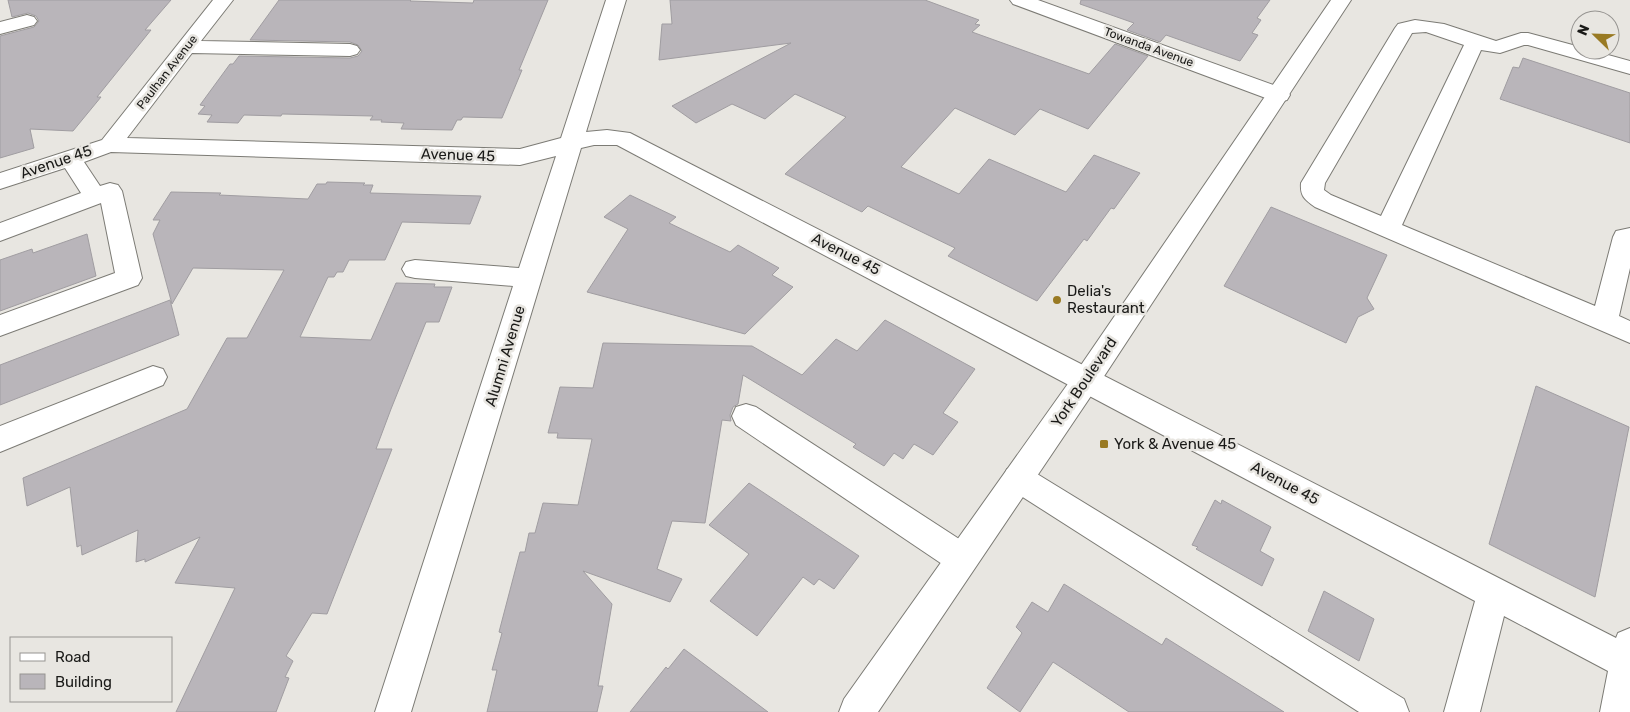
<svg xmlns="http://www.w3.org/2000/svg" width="1630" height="712" font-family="Rubik,sans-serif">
	<rect width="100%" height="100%" fill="#e8e6e1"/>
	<g fill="#b9b5ba" stroke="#a09da1">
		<polygon points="8,0 171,0 145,30 151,30 97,97 101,97 73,131 30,129 34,148 0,158 0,36 34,27 39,21 36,16 28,13 12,17"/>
		<polygon points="279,0 411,0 410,1 473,3 474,0 548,0 519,70 522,70 502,118 463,117 461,120 457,120 452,130 401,129 404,123 381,122 382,120 370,120 373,116 282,114 281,116 244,115 238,123 207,122 212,115 198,114 205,106 200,105 230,64 233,64 239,56 350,58 358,56 362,51 358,45 350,42 250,40"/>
		<polygon points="670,0 925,0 979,20 975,24 980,25 972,32 1089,74 1115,44 1148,56 1088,129 1040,109 1015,135 955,108 901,167 959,194 989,159 1066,192 1094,155 1140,173 1114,209 1111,208 1087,241 1084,239 1037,301 948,256 955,248 868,206 862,212 785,174 846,117 795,94 765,119 732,104 696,123 672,106 791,43 659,60 662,24 672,24"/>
		<polygon points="1081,0 1270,0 1257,18 1261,20 1252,33 1258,35 1240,61 1166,35 1160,42 1127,30 1134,23 1080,4"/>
		<polygon points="1523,58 1630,93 1630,143 1500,99 1513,67 1519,68"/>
		<polygon points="327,182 365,183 363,185 373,185 370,193 481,196 470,224 402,222 385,260 349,260 343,272 337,272 334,277 328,277 300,337 371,340 396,283 435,284 434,287 452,287 439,322 426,322 391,409 376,449 392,449 327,614 312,613 286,656 293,661 285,677 289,678 276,712 176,712 235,588 175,583 200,537 145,562 145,559 136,562 138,530 82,555 81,545 77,547 70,487 27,506 23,478 187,409 227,338 247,338 284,270 193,268 172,304 153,234 160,220 153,220 171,192 221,193 219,195 308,199 317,184 326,184"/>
		<polygon points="630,195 676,217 669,223 730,252 738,245 779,268 772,275 793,287 745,334 587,292 628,229 604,217"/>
		<polygon points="1271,207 1387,255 1367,298 1374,309 1358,317 1346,343 1224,286"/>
		<polygon points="87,234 96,276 0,311 0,260 32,249 33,253"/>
		<polygon points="170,300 179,335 0,405 0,365"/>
		<polygon points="885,320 975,369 943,413 958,422 933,455 914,444 903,459 894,453 884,466 853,447 856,444 743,375 738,404 733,407 730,415 731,421 722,420 705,523 672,521 657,569 682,579 670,602 583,571 612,604 598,686 603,686 597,712 487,712 497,670 492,670 502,633 499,632 520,552 525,552 529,533 535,533 543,503 578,505 592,439 557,438 558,433 548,433 560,387 593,388 603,343 752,346 802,375 836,339 857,351"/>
		<polygon points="1536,386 1629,427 1595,597 1489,544"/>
		<polygon points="749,483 859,556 834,589 819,579 814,585 803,577 757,636 710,601 749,554 709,525"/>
		<polygon points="1215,500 1221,504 1222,500 1271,527 1260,551 1274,559 1262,586 1196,549 1198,547 1192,545"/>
		<polygon points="1064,584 1162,645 1166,638 1284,712 1129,712 1053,662 1020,712 987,688 1022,633 1016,627 1032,602 1048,612"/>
		<polygon points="1324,591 1374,619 1359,661 1308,631"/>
		<polygon points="684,649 768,712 630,712 666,667 668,669"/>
	</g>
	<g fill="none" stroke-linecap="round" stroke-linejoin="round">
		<g stroke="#7c7b75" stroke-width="2">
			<g id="minor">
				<polygon points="213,0 233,0 201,41 350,44 357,46 360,50 357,54 350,56 192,53 127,138 520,149 561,138 606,0 626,0 586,132 607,130 630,133 1616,638 1618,633 1630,628 1630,712 1600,712 1608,671 1504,616 1480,712 1444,712 1475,601 617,145 594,145 581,148 411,712 375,712 513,286 415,278 406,276 402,269 406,262 415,260 519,268 556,156 520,165 111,152 84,162 100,186 110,183 118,185 122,191 142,278 138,285 0,336 0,315 115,273 101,203 0,241 0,223 81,193 65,168 0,189 0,173 102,140"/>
				<polygon points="1010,0 1038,0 1287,90 1290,95 1287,100 1279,102 1271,100 1013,4"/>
				<polygon points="27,15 34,17 37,21 34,25 0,34 0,22"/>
				<path d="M1415 20 1444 24 1496 41 1521 33H1528L1580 47V50H1590L1630 61V74L1528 45H1524L1500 53 1481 50 1402 225 1595 306 1613 237 1616 231 1630 228V268L1619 316 1630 321V343L1315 207C1304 199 1300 196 1301 183L1395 28 1398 24ZM1426 32 1464 45 1381 216 1331 195 1324 190 1325 183 1412 33Z"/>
				<polygon points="153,366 163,369 167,377 163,385 0,452 0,426"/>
				<polygon points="746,404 756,407 973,548 978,559 973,570 962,574 951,570 736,425 732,416 736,407"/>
				<polygon points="1018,465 1029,469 1404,699 1409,712 1359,712 1007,487 1003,478 1007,469"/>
			</g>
		</g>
		<g stroke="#7c7b75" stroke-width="2">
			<polygon id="major" points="1331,0 1351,0 1097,387 878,712 839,712 844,699 1077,371"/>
		</g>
		<use href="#minor" fill="#fff" fill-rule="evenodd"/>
		<use href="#major" fill="#fff" fill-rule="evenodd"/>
	</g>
	<g fill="#997a23" stroke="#e8e6e1" stroke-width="2">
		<circle cx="1057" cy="300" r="5"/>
		<rect x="1099" y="439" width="10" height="10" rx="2.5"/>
	</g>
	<g text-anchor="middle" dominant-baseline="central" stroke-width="5" stroke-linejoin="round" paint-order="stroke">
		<g font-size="12" fill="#1a1a18" stroke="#e8e6e1">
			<text transform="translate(1149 47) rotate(20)">Towanda Avenue</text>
			<text transform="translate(167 72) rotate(-52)">Paulhan Avenue</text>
		</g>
		<g font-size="15" fill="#1a1a18" stroke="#e8e6e1">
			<text transform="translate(458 155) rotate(2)">Avenue 45</text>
			<text transform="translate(56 162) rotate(-19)">Avenue 45</text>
			<text transform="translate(846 254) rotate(27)">Avenue 45</text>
			<text transform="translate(505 356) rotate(-73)">Alumni Avenue</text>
			<text transform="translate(1084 382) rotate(-56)">York Boulevard</text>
			<text transform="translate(1285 483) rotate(28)">Avenue 45</text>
		</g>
		<g font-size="15" fill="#1a1a18" stroke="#e8e6e1" text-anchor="start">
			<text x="1067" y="291">Delia's<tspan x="1067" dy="17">Restaurant</tspan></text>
			<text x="1114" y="444">York &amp; Avenue 45</text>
		</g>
	</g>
	<rect x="10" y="637" width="162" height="65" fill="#e8e6e1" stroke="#969491"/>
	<rect x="20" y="653" width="25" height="8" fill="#ffffff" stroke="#969491"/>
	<text x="55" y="662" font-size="15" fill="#1a1a18">Road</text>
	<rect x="20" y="674" width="25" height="15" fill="#b9b5ba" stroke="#969491"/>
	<text x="55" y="687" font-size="15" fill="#1a1a18">Building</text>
	<g transform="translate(1595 35) rotate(293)"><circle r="24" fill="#e8e6e1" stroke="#969491"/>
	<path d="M0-4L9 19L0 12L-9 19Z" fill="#997a23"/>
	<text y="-8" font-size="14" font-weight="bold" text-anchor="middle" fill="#1a1a18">N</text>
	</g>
</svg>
